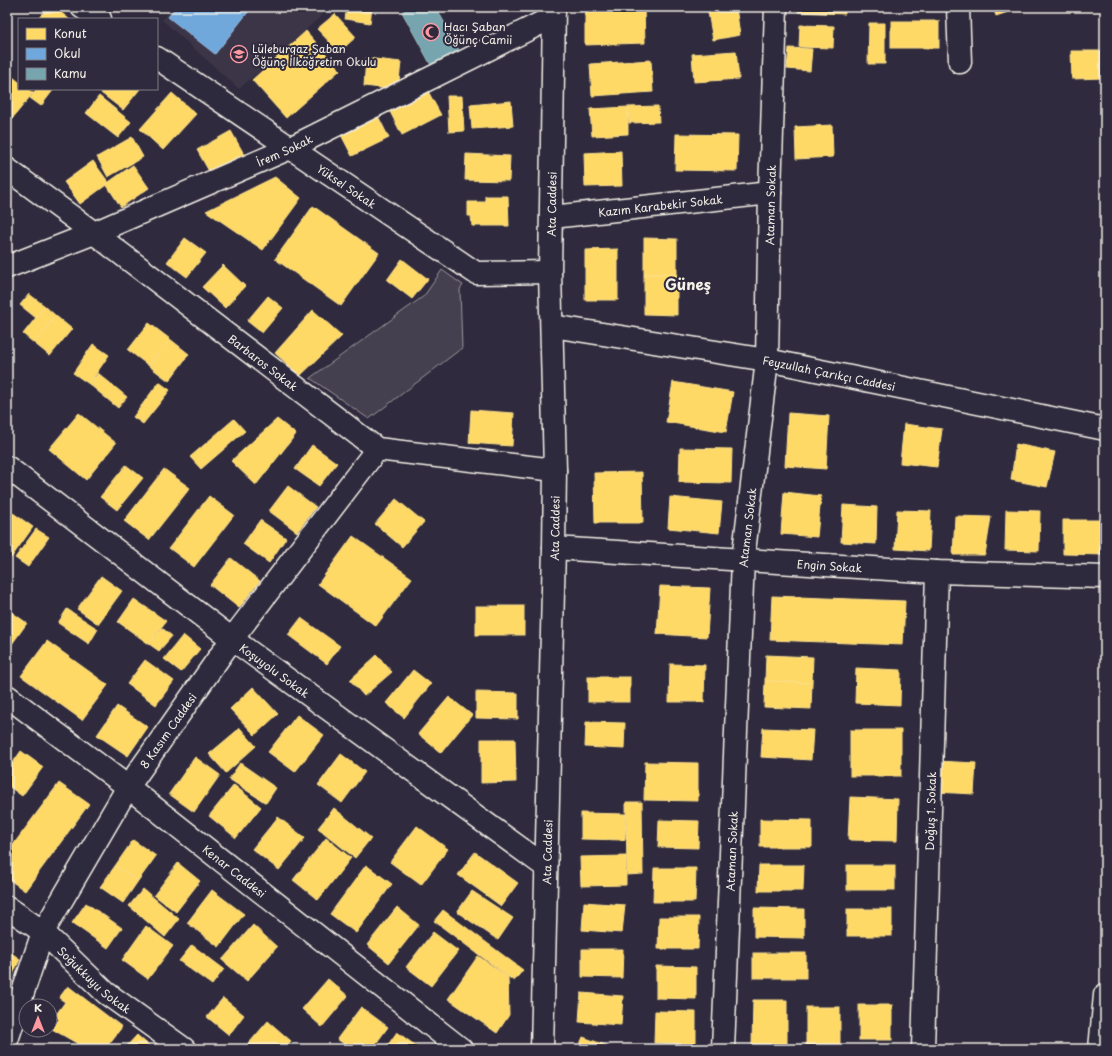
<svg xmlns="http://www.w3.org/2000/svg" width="1112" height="1056" font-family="'Playpen Sans',sans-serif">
	<rect width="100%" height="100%" fill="#2f2a3d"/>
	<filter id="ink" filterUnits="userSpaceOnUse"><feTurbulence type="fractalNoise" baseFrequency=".025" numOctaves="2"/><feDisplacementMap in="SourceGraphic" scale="8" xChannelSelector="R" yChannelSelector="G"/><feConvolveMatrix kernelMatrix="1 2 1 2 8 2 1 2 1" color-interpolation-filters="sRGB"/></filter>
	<g filter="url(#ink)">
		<polygon fill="#3b3647" points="174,7 328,7 318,19 239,89 162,20"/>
		<polygon fill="#454050" stroke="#9c989c" points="442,270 463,285 460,289 462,348 369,419 310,378 424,296"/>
		<g fill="#ffd966" stroke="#fce08d">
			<polygon points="48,7 54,7 69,19 38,19"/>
			<polygon points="347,7 372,7 370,23 345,19"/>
			<polygon points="598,7 644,7 645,43 585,45 585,13"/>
			<polygon points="736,7 740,35 713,40 708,12"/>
			<polygon points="798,7 845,7 845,14 798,12"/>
			<polygon points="993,7 1023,7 996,16"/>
			<polygon points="335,14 356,37 339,52 317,29"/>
			<rect x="891" y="21" width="48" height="27"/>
			<polygon points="869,23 885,23 885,64 868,64"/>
			<polygon points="800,25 834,26 833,48 799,47"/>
			<polygon points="306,31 340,70 286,118 252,80"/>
			<polygon points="789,48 812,49 810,71 787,69"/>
			<polygon points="736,51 739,79 694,82 692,54"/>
			<polygon points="1071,51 1105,51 1105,78 1072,79"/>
			<polygon points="366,58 401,62 398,90 364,86"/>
			<polygon points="651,60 653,92 592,96 590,64"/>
			<polygon points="7,72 19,82 19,89 28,89 33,93 7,125"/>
			<polygon points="424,84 441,115 402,135 386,104"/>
			<polygon points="37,89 54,89 41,106 30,98"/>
			<polygon points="104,89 140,89 123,110 101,93"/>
			<polygon points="172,93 196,114 163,150 140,129"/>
			<polygon points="99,96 131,122 118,138 86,113"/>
			<polygon points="447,96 462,96 464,131 449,132"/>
			<polygon points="511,101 513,126 472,129 470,105"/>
			<polygon points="658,106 659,122 629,123 628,107"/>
			<polygon points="628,107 628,134 592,136 590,109"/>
			<polygon points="375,110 389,138 352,156 338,129"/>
			<polygon points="832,125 833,157 796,159 795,127"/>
			<polygon points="231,131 244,154 210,173 197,150"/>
			<polygon points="676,134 738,135 737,171 675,170"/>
			<polygon points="132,137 143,157 108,177 97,157"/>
			<polygon points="621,151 622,186 585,187 584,153"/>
			<polygon points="466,154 510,156 509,181 465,180"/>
			<polygon points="93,161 109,183 80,204 64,182"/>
			<polygon points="133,165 149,188 121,207 106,184"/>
			<polygon points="275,177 301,198 263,250 206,211"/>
			<polygon points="485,196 508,196 509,226 472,226 471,216 468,216 468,202 485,202"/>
			<polygon points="313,206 379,253 341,306 275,259"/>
			<polygon points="185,238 206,253 187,277 167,262"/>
			<polygon points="644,238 677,239 677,274 644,274"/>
			<polygon points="618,249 618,300 585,300 585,250"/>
			<polygon points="402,259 428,279 412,299 387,280"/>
			<polygon points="223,265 245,286 225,308 202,287"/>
			<polygon points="644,274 677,274 677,315 644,314"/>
			<polygon points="29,294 45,306 36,318 20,305"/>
			<polygon points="268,296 283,308 262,333 247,321"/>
			<polygon points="45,306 56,316 34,343 23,334"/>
			<polygon points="313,310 342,336 300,376 275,353"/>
			<polygon points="56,316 72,329 50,356 34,343"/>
			<polygon points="149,323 170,339 149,366 128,350"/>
			<polygon points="170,339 189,354 169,381 149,366"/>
			<polygon points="93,344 109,355 89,384 73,373"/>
			<polygon points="98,373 127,397 118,408 89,384"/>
			<polygon points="159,382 170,390 143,424 133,417"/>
			<polygon points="673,382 733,392 726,432 666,422"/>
			<polygon points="471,410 514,413 512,446 469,443"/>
			<polygon points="79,413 116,443 86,480 49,449"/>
			<polygon points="788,413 829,416 826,469 785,466"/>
			<polygon points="234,419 245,431 201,469 190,457"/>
			<polygon points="277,419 296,434 256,485 231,461"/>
			<polygon points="904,424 942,429 937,467 900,463"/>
			<polygon points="1016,444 1055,452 1047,487 1011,480"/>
			<polygon points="312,445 337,463 319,486 295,469"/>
			<polygon points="680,448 732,449 731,483 679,482"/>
			<polygon points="126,465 143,478 117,510 100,497"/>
			<polygon points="164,469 190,488 149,540 124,521"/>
			<polygon points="642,472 643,523 595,523 594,473"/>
			<polygon points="288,486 316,507 297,532 269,511"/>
			<polygon points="784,492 821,496 817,537 781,534"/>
			<polygon points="209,496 234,515 194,567 169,548"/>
			<polygon points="670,497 722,502 719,533 668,528"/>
			<polygon points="396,499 424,522 402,547 375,524"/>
			<polygon points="843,505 877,507 876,544 841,542"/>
			<polygon points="897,510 931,511 929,551 895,549"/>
			<polygon points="1006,510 1040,511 1039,551 1005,550"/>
			<polygon points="13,513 33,527 11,558 7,555 7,521"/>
			<polygon points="955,516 991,517 985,555 953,555"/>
			<polygon points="260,520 286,538 269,563 243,544"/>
			<polygon points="1063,520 1105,520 1105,555 1063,554"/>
			<polygon points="36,529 49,537 28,567 15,558"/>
			<polygon points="353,536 412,578 376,626 318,584"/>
			<polygon points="231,558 260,581 239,608 210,585"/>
			<polygon points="101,576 122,591 98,624 77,609"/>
			<polygon points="660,586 710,588 707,637 657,634"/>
			<polygon points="772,596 905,601 903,645 770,640"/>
			<polygon points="134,599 166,621 149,644 118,622"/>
			<rect x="476" y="606" width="48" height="29"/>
			<polygon points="7,609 27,623 7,651"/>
			<polygon points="67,609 98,629 89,644 58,623"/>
			<polygon points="301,618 340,646 327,664 288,635"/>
			<polygon points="162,628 172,636 159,651 149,644"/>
			<polygon points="183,635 200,649 181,672 164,659"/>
			<polygon points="47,641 108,685 82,720 21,676"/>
			<polygon points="377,655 392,672 364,696 350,680"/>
			<polygon points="766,655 813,657 812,683 765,681"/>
			<polygon points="145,660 174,681 156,705 127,684"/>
			<polygon points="670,664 705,665 704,702 669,702"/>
			<polygon points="856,668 901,670 900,705 855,703"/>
			<polygon points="413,670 431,684 404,718 386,703"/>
			<rect x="588" y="677" width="42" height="25"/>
			<polygon points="765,681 812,683 811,709 764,707"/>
			<polygon points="253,687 278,714 255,735 230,709"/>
			<polygon points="476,692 518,693 518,719 476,718"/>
			<polygon points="449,697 472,715 441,753 418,734"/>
			<polygon points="117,706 148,727 128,756 97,735"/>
			<polygon points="297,715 324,735 295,772 268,752"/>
			<polygon points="586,722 625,723 624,749 585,747"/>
			<polygon points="240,728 256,746 226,773 209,754"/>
			<polygon points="763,728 813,730 811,760 761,757"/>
			<rect x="850" y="730" width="51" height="46"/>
			<polygon points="481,739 515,739 516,782 481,783"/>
			<polygon points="21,751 43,767 22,796 7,785 7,771"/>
			<polygon points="341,754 365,772 342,803 318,785"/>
			<polygon points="195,757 220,775 194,812 169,794"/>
			<polygon points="937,761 976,763 974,794 935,792"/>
			<polygon points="645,762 698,763 698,801 644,800"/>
			<polygon points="240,763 276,788 266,803 229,779"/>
			<polygon points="59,783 89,804 25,891 7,878 7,853"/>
			<polygon points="234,785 261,807 236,838 209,816"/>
			<polygon points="850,797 898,799 897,841 848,840"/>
			<polygon points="626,802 642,802 643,874 627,875"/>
			<polygon points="334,808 371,838 355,858 318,828"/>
			<polygon points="581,813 626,814 625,840 581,839"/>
			<polygon points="278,817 305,838 279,870 252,849"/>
			<polygon points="760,819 812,820 812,847 760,847"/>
			<polygon points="659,820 699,821 698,848 658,847"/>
			<polygon points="417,826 448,849 421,885 390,862"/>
			<polygon points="326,838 351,858 318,900 293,880"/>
			<polygon points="133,840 156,856 138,881 115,866"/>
			<polygon points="475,852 518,883 501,906 458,875"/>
			<polygon points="626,856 626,885 581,886 580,857"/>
			<polygon points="178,863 200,881 176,912 154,895"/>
			<polygon points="366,865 392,884 356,933 330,914"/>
			<polygon points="759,865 804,865 803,891 758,891"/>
			<rect x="847" y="865" width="48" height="25"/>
			<polygon points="115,866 138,881 123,903 100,887"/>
			<polygon points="654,868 696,868 695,902 653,902"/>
			<polygon points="143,889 179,919 165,937 129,906"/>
			<polygon points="212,890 244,914 219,947 187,923"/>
			<polygon points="472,891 513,918 498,940 457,912"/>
			<polygon points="584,902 625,905 622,933 582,930"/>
			<polygon points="86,903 122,928 108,948 72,923"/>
			<polygon points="397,907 419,925 389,963 367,945"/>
			<polygon points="754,908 804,909 804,938 754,937"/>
			<rect x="847" y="909" width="45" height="27"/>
			<polygon points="443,910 523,970 514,981 434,921"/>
			<polygon points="659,917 699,917 698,949 658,949"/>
			<polygon points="253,925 277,947 247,981 222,960"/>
			<polygon points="146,926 173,946 148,979 122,960"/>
			<polygon points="433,932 458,951 431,986 406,967"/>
			<polygon points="192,945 224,969 212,985 179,961"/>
			<polygon points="582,949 623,949 622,978 582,977"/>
			<polygon points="7,950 20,959 7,987"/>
			<rect x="753" y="953" width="53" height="25"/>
			<polygon points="478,956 508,977 509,1015 497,1033 448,999"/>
			<polygon points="656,966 696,967 696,999 656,998"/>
			<polygon points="328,979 348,996 322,1027 302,1009"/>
			<polygon points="68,986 122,1027 105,1049 87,1049 52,1029 59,1019 55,1016 65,1002 59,998"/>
			<polygon points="581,993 623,996 621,1025 579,1022"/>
			<polygon points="223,998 244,1015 229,1035 207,1017"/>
			<polygon points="753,1000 787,1000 787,1045 752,1045"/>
			<rect x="859" y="1005" width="33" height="35"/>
			<polygon points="361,1007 388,1027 372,1049 351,1049 337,1039"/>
			<rect x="806" y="1007" width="34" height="39"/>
			<polygon points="655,1011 696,1012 696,1044 654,1043"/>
			<polygon points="268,1021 291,1041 284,1049 244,1049"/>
			<polygon points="397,1032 420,1049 385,1049"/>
			<polygon points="137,1035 153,1049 124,1049"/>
			<polygon points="583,1037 616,1049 578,1049"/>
		</g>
		<polygon fill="#6fa8dc" stroke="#97bee0" points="176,7 252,7 215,54 168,17"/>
		<polygon fill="#76a5af" stroke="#9cbcc0" points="411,7 436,7 460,52 432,67 402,12"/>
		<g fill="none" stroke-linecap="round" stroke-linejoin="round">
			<g stroke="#f4f1e8" stroke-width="25">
				<g id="minor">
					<polyline points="82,7 100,19"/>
					<polyline points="958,7 960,62"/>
					<path id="s1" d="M157 58 476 273 550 272"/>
					<path id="s2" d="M7 169 94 233 377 449 555 470"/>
					<path id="s3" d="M552 217 770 193"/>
					<path id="s4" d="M7 267 94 233 290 148 553 17"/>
					<path id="s5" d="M552 326 767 360 1105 429"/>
					<path id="s6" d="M7 467 232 639 546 867"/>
					<path id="s7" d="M554 548 937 572 1105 577"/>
					<path id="s8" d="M7 907 43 932 106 993 184 1049"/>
					<path id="s9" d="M7 1040 43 932 128 787 232 639 377 449"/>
					<path id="s10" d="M542 1049 554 548 555 470 550 272 554 7"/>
					<path id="s11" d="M723 1049 743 560 767 360 770 193 776 7"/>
					<path id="s12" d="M923 1049 937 572"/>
					<polyline points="1100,1049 1105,995"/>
				</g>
			</g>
			<g stroke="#f4f1e8" stroke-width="25">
				<g id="major">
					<path id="s13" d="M7 696 128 787 461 1049"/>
				</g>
			</g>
			<use href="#minor" stroke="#2f2a3d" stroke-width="22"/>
			<use href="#major" stroke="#2f2a3d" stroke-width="22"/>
		</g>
	</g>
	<defs>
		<g id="mosque-ring" transform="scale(0.9)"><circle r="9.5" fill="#2f2a3d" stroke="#ff9aa2" stroke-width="1.5"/><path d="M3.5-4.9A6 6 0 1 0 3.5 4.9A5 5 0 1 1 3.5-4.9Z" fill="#ff9aa2"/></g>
		<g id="school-ring" transform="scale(0.9)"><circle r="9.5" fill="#2f2a3d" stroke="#ff9aa2" stroke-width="1.5"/><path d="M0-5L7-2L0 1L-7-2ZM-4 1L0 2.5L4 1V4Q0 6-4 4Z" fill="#ff9aa2"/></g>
	</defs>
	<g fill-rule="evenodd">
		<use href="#mosque-ring" x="431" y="32"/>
		<use href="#school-ring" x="239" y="54"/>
	</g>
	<g text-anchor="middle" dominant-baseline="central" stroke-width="4" stroke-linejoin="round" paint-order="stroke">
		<g font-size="11" fill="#f4f1e8" stroke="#2f2a3d" text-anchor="start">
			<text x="444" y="26">Hacı Şaban<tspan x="444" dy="13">Öğünç Camii</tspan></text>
			<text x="252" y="48">Lüleburgaz Şaban<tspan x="252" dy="13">Öğünç İlköğretim Okulu</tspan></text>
		</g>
		<g font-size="11" fill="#f4f1e8" stroke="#2f2a3d">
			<text stroke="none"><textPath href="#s4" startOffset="301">İrem Sokak</textPath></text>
			<text stroke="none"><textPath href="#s1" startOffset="229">Yüksel Sokak</textPath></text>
			<text stroke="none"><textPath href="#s10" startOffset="845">Ata Caddesi</textPath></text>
			<text stroke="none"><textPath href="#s3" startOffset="109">Kazım Karabekir Sokak</textPath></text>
			<text stroke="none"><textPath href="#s11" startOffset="846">Ataman Sokak</textPath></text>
			<text stroke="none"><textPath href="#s2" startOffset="321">Barbaros Sokak</textPath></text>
			<text stroke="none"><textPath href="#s5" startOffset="281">Feyzullah Çarıkçı Caddesi</textPath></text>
			<text stroke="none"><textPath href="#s10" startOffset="521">Ata Caddesi</textPath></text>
			<text stroke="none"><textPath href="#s11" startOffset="522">Ataman Sokak</textPath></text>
			<text stroke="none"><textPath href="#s7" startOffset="276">Engin Sokak</textPath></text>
			<text stroke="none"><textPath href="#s6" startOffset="336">Koşuyolu Sokak</textPath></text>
			<text stroke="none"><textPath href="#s9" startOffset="351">8 Kasım Caddesi</textPath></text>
			<text stroke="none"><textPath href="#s12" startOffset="238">Doğuş 1. Sokak</textPath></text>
			<text stroke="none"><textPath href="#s11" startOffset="198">Ataman Sokak</textPath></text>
			<text stroke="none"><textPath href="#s10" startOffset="197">Ata Caddesi</textPath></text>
			<text stroke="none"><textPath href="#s13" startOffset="287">Kenar Caddesi</textPath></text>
			<text stroke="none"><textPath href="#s8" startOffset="114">Soğukkuyu Sokak</textPath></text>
		</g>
		<g font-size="15" font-weight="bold" fill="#f4f1e8" stroke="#2f2a3d">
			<text x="688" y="283">Güneş</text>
		</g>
	</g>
	<rect width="1112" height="1056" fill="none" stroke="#2f2a3d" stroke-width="24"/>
	<rect x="12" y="12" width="1088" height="1032" fill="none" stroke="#f4f1e8" stroke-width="1.5" filter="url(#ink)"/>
	<rect x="18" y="18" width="140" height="72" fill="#2f2a3d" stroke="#7e7a81"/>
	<rect x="26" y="28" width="20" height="12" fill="#ffd966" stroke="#7e7a81"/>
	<text x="54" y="38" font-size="12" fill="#f4f1e8">Konut</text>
	<rect x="26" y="48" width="20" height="12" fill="#6fa8dc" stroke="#7e7a81"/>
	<text x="54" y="58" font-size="12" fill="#f4f1e8">Okul</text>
	<rect x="26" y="68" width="20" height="12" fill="#76a5af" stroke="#7e7a81"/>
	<text x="54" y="78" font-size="12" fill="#f4f1e8">Kamu</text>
	<g transform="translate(38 1018)"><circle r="19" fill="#2f2a3d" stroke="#7e7a81"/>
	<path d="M0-3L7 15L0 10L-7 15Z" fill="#ff9aa2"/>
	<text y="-6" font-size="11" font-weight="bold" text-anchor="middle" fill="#f4f1e8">K</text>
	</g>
</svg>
